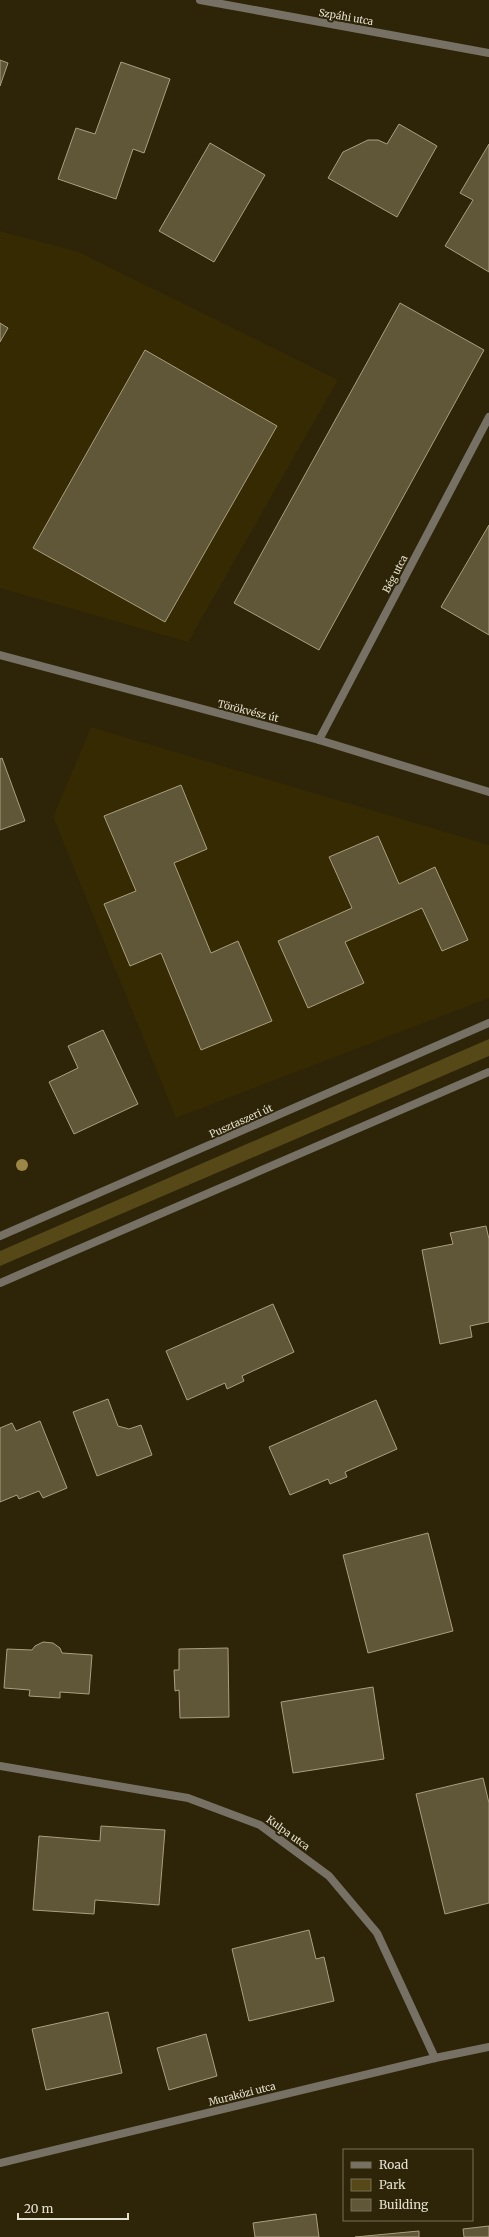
<svg xmlns="http://www.w3.org/2000/svg" width="489" height="2237" font-family="Merriweather,serif">
	<rect width="100%" height="100%" fill="#2e2407"/>
	<g fill="#362a03">
		<polygon points="0,231 79,252 338,380 188,642 0,588"/>
		<polygon points="91,727 489,845 489,998 176,1118 53,817"/>
	</g>
	<polygon fill="#574817" points="489,1039 489,1056 0,1266 0,1251"/>
	<g fill="#605638" stroke="#aa9f7f">
		<polygon points="0,60 8,63 0,86"/>
		<polygon points="121,62 170,79 144,153 133,149 116,199 58,179 76,128 95,134"/>
		<polygon points="399,124 437,146 397,217 328,178 343,152 368,140 378,140 387,144"/>
		<polygon points="210,143 265,175 214,262 159,231"/>
		<polygon points="489,144 489,272 445,246 473,200 460,193"/>
		<polygon points="400,303 484,350 319,650 234,603"/>
		<polygon points="0,323 8,328 0,342"/>
		<polygon points="145,350 277,426 165,622 33,548"/>
		<polygon points="489,525 489,635 441,607"/>
		<polygon points="2,758 25,821 0,830 0,759"/>
		<polygon points="181,785 207,849 174,863 211,953 238,941 272,1021 201,1050 161,953 130,966 104,904 136,891 104,816"/>
		<polygon points="378,836 399,884 435,867 468,940 442,951 422,908 345,942 364,983 308,1008 278,941 352,908 329,857"/>
		<polygon points="103,1030 138,1104 74,1134 49,1082 78,1068 68,1046"/>
		<polygon points="486,1226 489,1239 489,1322 470,1326 472,1337 440,1344 422,1250 453,1244 450,1233"/>
		<polygon points="273,1304 294,1352 242,1376 244,1381 227,1389 225,1383 187,1400 166,1351"/>
		<polygon points="108,1399 118,1426 129,1429 141,1425 152,1455 97,1476 73,1412"/>
		<polygon points="376,1400 397,1449 345,1472 347,1477 330,1484 328,1479 290,1495 269,1447"/>
		<polygon points="40,1421 67,1488 43,1498 39,1491 19,1499 17,1495 0,1502 0,1428 12,1423 16,1431"/>
		<polygon points="428,1533 453,1631 368,1653 343,1555"/>
		<polygon points="43,1642 53,1643 60,1648 62,1653 92,1655 89,1694 60,1692 60,1698 29,1696 30,1690 4,1688 7,1649 32,1650 35,1646"/>
		<polygon points="228,1648 229,1717 180,1718 179,1690 175,1691 174,1670 179,1670 179,1649"/>
		<polygon points="373,1687 384,1759 293,1773 281,1702"/>
		<polygon points="483,1778 489,1803 489,1903 445,1914 416,1794"/>
		<polygon points="101,1826 165,1830 159,1905 95,1900 94,1914 33,1910 39,1836 100,1841"/>
		<polygon points="309,1930 316,1959 324,1957 334,2001 249,2021 232,1949"/>
		<polygon points="108,2012 122,2073 46,2090 32,2029"/>
		<polygon points="206,2034 217,2076 169,2090 157,2048"/>
		<polygon points="316,2214 319,2237 255,2237 253,2223"/>
		<polygon points="489,2226 489,2237 464,2237 463,2229"/>
		<polygon points="419,2231 419,2237 355,2237"/>
	</g>
	<g fill="none" stroke-linecap="round" stroke-linejoin="round">
		<g stroke="#767164" stroke-width="8">
			<polyline points="200,0 489,53"/>
			<polyline points="319,740 489,417"/>
			<polyline points="0,1766 188,1798 260,1825 329,1876 377,1933 435,2058"/>
			<polyline points="0,2163 435,2058 489,2047"/>
		</g>
		<g stroke="#767164" stroke-width="8">
			<polyline points="0,655 319,740 489,792"/>
			<polyline points="0,1236 489,1023"/>
			<polyline points="0,1283 489,1072"/>
		</g>
	</g>
	<circle fill="#9b8646" cx="22" cy="1165" r="6"/>
	<g text-anchor="middle" dominant-baseline="central" stroke-width="4" stroke-linejoin="round" paint-order="stroke">
		<g font-size="10" fill="#e6e0d0" stroke="#2e2407">
			<text transform="translate(346 17) rotate(10)">Szpáhi utca</text>
			<text transform="translate(395 574) rotate(-62)">Bég utca</text>
			<text transform="translate(248 711) rotate(14)">Törökvész út</text>
			<text transform="translate(241 1121) rotate(-24)">Pusztaszeri út</text>
			<text transform="translate(288 1833) rotate(36)">Kulpa utca</text>
			<text transform="translate(242 2094) rotate(-14)">Muraközi utca</text>
		</g>
	</g>
	<rect x="343" y="2149" width="130" height="72" fill="#2e2407" stroke="#786f57"/>
	<rect x="351" y="2162" width="20" height="6" fill="#767164" stroke="#786f57"/>
	<text x="379" y="2169" font-size="12" fill="#e6e0d0">Road</text>
	<rect x="351" y="2179" width="20" height="12" fill="#574817" stroke="#786f57"/>
	<text x="379" y="2189" font-size="12" fill="#e6e0d0">Park</text>
	<rect x="351" y="2199" width="20" height="12" fill="#605638" stroke="#786f57"/>
	<text x="379" y="2209" font-size="12" fill="#e6e0d0">Building</text>
	<path d="M18 2213v6h110v-6" fill="none" stroke="#e6e0d0" stroke-width="2"/>
	<text x="24" y="2213" font-size="12" fill="#e6e0d0" stroke="#2e2407" stroke-width="3" paint-order="stroke">20 m</text>
</svg>
